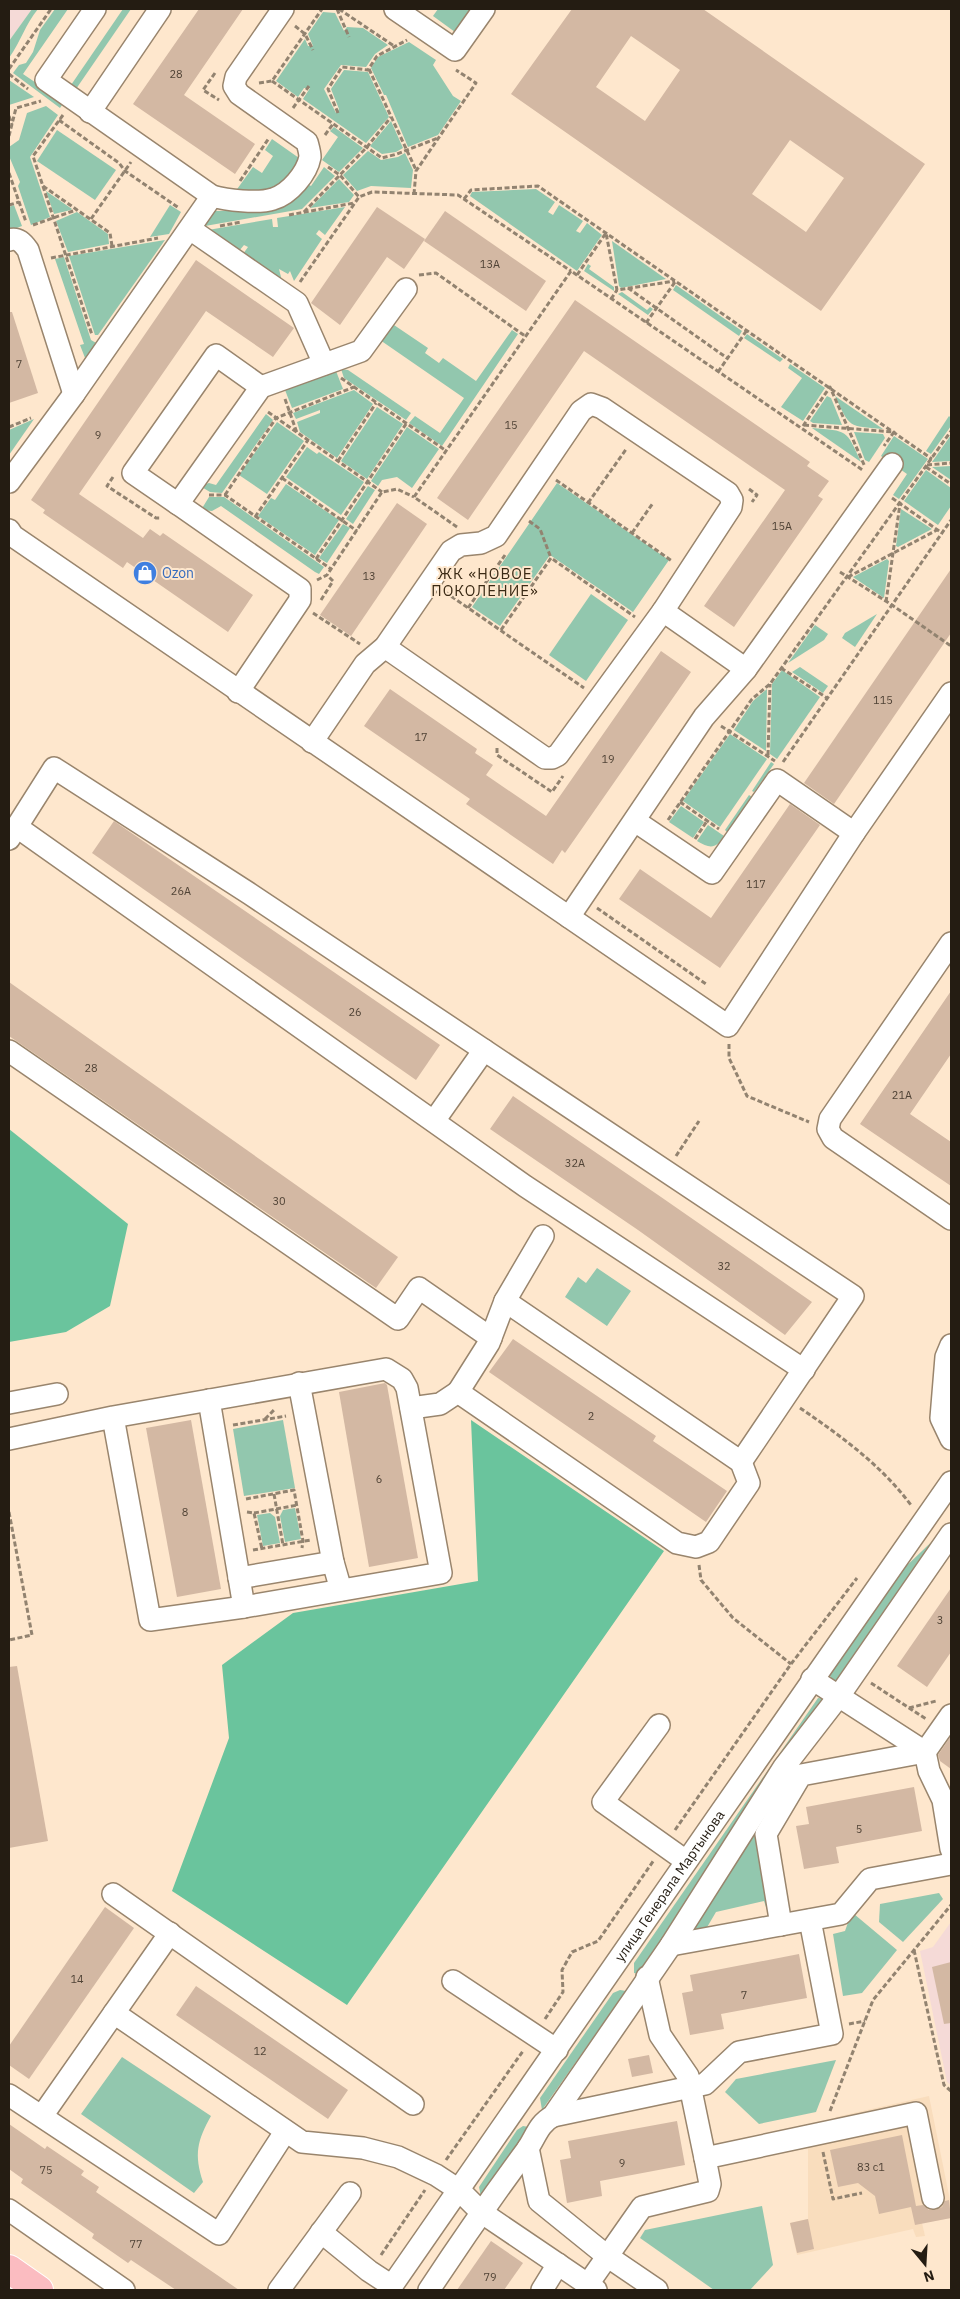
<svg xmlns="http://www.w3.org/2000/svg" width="960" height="2299" font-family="'IBM Plex Sans',sans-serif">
	<rect width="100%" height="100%" fill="#fee7cd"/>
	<polygon fill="#f9ddbd" points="929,2096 950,2200 951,2218 922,2223 925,2236 916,2237 913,2229 797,2255 790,2223 808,2219 808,2149 805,2129 830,2123 836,2117"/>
	<g fill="#f5dad7">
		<polygon points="9,9 32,9 9,41"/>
		<polygon points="951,1922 951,2085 947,2082 920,1951 933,1947"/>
	</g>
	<g fill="#92c7ae">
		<path d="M32 9H38C25 25 21 41 9 58V41Z"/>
		<polygon points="55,9 68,9 23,74 64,102 60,108 13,73 19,65 26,63 33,52 40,30"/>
		<polygon points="123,9 131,9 76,89 71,85"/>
		<polygon points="438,9 471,9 455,32 433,16"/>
		<polygon points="323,12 335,13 344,31 347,27 363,28 388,45 375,54 366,67 341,65 324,89 336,113 339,109 331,89 344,70 368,72 389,117 366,143 303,99 310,88 304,88 298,97 276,81 305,39 308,46 313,46 308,34"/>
		<polygon points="409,42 436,60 433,65 453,96 461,101 438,135 408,147 386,95 384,95 371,68 378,57"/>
		<polygon points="9,80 34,97 9,105"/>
		<polygon points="46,106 58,115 30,157 50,217 31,225 18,186 20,182 9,156 9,147 19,140 27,113"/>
		<polygon points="391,121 403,148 396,152 382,154 370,146"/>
		<polygon points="334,127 363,148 339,172 322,160 338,137 330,131"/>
		<polygon points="57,130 116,170 95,200 37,161"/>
		<polygon points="272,139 299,158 298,163 277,189 235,192 253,167 262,173 273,156 265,150"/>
		<polygon points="368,151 381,160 398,157 405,153 413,170 411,188 371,186 357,191 343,175"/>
		<polygon points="324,167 335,176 302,209 205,226 205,221 215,211 267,210 306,183 311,186"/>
		<polygon points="339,179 354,195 349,202 310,208"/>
		<polygon points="536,189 555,202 548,212 553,215 559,205 583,221 576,231 580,233 587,223 602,235 577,271 470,196 472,192"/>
		<polygon points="46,191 72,209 71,210 54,214"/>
		<polygon points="14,205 22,226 9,231 9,207"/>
		<polygon points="170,205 181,212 169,234 150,237"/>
		<polygon points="345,207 325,235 319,230 316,234 322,239 294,281 290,271 288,274 279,269 282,281 243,254 248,247 244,245 239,251 208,230 272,219 273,227 278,227 277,218"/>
		<polygon points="77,212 108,234 109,244 68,252 56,221"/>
		<polygon points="165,240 98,335 95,335 69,256"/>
		<polygon points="612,241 666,279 621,288 619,286"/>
		<polygon points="64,257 91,340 98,344 87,363 80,345 84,344 55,259"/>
		<polygon points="588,264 591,266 589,269 614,287 614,291 584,271"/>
		<polygon points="676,285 742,331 739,336 673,290"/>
		<polygon points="622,292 647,310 650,307 653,309 648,315 618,294"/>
		<polygon points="391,323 428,348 425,353 439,363 443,358 476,381 512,330 518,334 442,446 409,423 415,416 440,433 464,398 380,340"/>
		<polygon points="747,334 783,359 780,362 744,338"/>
		<polygon points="790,364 825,388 803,421 781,407 802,378 788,368"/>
		<polygon points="341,369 348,370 411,413 406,420 344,378"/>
		<polygon points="336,371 343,389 292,408 285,390"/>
		<polygon points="354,390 373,404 337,458 300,432 297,422 320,413 320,410 296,419 293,413"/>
		<polygon points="827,396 831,398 842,425 813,423 810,421"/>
		<path d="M835 396 883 429C848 426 850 428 835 396Z"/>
		<polygon points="377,407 403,424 367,479 341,461"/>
		<polygon points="266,414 273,420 222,493 210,492 200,486 209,483 216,485"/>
		<polygon points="949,416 951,418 951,426 931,454 926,451"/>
		<polygon points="34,419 9,455 9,430"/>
		<polygon points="277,422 304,441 267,494 239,475"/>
		<polygon points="407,427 439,449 412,488 397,477 382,480 378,486 371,481"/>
		<path d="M812 428C848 431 846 429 861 462Z"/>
		<polygon points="854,432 883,434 885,438 869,462 865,460"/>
		<polygon points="951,435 951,461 932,462"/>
		<polygon points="894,436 928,459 899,499 893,495 907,474 881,456"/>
		<polygon points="307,447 317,454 319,452 364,482 341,515 286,477"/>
		<polygon points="951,466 951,480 932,467"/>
		<polygon points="926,470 951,488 951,506 938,525 904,501"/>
		<polygon points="557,483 669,560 633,612 550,555 500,626 472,607"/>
		<polygon points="286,484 339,520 315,555 258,516 271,498 275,500"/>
		<polygon points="368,486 375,490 353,524 346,519"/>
		<polygon points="209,497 224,497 324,567 319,574 315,572 221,506 212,511 201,510"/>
		<polygon points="901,509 932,529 898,547 896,546"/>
		<polygon points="343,524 350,528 327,563 319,558"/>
		<polygon points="887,559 889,561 884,598 853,577"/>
		<polygon points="591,594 628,620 586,681 549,655"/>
		<polygon points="877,614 855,647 842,638 845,633"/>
		<polygon points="815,625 828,634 824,640 788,663"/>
		<polygon points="800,667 828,686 823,693 792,672"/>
		<polygon points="782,670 820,697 777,759 770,754 772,684"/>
		<polygon points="767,689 766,751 734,730 753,701"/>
		<polygon points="730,734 767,759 720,827 683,801"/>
		<polygon points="771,762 774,764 754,792 752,791"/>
		<polygon points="749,795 752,797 727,832 725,830"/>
		<polygon points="681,806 704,822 693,838 669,822"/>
		<path d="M708 825 724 836C716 849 710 849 697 841Z"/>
		<polygon points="597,1268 631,1291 607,1326 565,1297 578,1277 586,1283"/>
		<polygon points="283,1420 295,1488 244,1496 233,1429"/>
		<polygon points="295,1508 301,1539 285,1542 280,1516 283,1510"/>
		<polygon points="270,1513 275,1517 280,1543 263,1546 257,1515"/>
		<polygon points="944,1530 836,1686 831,1681 830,1675 900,1572"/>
		<polygon points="818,1698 826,1699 639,1974 634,1973 634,1963"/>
		<polygon points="755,1831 771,1913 768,1913 764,1901 716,1912 706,1929 687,1935"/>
		<polygon points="939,1893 943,1899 903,1942 879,1922 880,1904"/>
		<polygon points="854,1914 897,1950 862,1993 843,1996 833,1934 845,1931 850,1917"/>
		<polygon points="620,1990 626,1991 542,2110 540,2098 613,1993"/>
		<path d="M122 2057 211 2116C197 2141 194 2154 203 2182L194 2193 81 2114Z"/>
		<polygon points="836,2060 816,2112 759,2124 725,2092 736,2079"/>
		<polygon points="523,2126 529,2127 481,2197 479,2187 517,2130"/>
		<polygon points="762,2206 773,2265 750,2290 714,2290 640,2238 645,2230"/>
	</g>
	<g fill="#6ac49d">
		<polygon points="9,1129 128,1224 110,1306 66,1332 9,1342"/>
		<polygon points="471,1420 664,1551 347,2005 172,1891 229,1738 222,1665 293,1613 478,1581"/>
	</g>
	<g fill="#d3b8a3" fill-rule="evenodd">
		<polygon points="199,9 243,9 184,95 255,144 235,174 133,104"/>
		<path d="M572 9H703L925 164 821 311 511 94ZM631 36 680 70 645 121 596 87ZM790 140 844 178 806 232 752 194Z"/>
		<polygon points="377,207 425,239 404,269 387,257 340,325 311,303"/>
		<polygon points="445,211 546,281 526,311 424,241"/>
		<polygon points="196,260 294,328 273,357 206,311 79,494 143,538 150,529 160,536 163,533 253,595 228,632 127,562 123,568 43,513 45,510 31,500"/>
		<polygon points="575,300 810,462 807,466 829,481 818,496 823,499 734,627 704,606 785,490 584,351 468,520 437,498"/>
		<polygon points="9,312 12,312 38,393 9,403"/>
		<polygon points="397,503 427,524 351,636 320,615"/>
		<polygon points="951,569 951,633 834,804 804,783"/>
		<polygon points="661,651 691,672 565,853 562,850 553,864 466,804 470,799 364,726 390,689 477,749 475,753 493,765 486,775 546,816"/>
		<polygon points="790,804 820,825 720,968 619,899 640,869 711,918"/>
		<polygon points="114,821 440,1045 416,1080 92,853"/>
		<polygon points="9,982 398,1257 376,1288 9,1036"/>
		<polygon points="951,991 951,1054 910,1114 951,1142 951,1186 860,1124"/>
		<polygon points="513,1096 661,1197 812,1302 785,1335 638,1230 490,1129"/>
		<polygon points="513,1339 656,1436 653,1441 727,1491 706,1522 489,1372"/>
		<polygon points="385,1383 387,1385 418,1558 369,1567 339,1392"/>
		<polygon points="191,1420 221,1589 177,1597 146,1428"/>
		<polygon points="951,1588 951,1652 927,1687 897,1666"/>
		<polygon points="17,1666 48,1841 9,1848 9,1667"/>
		<polygon points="951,1736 951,1769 940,1761 938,1755"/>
		<polygon points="914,1787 922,1831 836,1847 839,1863 804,1869 796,1826 809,1824 806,1807"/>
		<polygon points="105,1907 134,1928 29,2079 9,2065 9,2046"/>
		<polygon points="799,1954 807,1998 721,2014 724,2029 690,2035 682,1993 693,1991 690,1975"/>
		<polygon points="951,1962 951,2023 944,2024 932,1967"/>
		<polygon points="196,1986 348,2090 328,2119 176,2015"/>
		<polygon points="649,2055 653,2073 632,2077 628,2059"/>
		<polygon points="677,2121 685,2165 600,2181 602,2196 567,2203 560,2160 571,2158 568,2141"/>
		<polygon points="9,2124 45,2149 47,2146 84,2171 81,2175 99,2187 96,2192 239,2290 176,2290 131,2260 128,2263 92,2238 94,2234 21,2183 23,2179 9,2169"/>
		<polygon points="902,2135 916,2206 923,2205 929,2210 936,2210 942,2207 945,2201 949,2200 951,2218 915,2225 911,2207 879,2214 875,2196 858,2183 838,2187 830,2150"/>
		<polygon points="808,2219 814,2249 797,2253 790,2223"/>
		<polygon points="491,2241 523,2263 504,2290 457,2290"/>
	</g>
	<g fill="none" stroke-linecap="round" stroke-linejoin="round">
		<g stroke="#99856d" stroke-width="24">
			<g id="minor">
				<path d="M95 9 46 80 212 196C226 200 258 204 273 199 290 194 307 173 310 157 310 152 308 146 307 142L239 94 234 86 236 77 283 9"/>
				<polyline points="395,9 455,50 484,9"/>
				<polyline points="90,112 160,9"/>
				<polyline points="190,229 297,303 324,364"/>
				<path d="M9 240C18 237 23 243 28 250L74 394"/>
				<polyline points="9,482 74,394 212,196"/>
				<polyline points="178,504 133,473 216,355 261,387"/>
				<polyline points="9,530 13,536 728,1026 854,833 951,693"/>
				<polyline points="385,647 545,758 552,758 558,755 663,611 746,669"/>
				<polyline points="238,692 300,600 300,589 178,504 261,387 361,351 406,289"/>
				<polyline points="312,742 365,664 385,647 451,551 461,545 481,543 496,536 581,411 591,404 602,408 728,493 732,500 731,507 663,611"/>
				<polyline points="635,821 712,873 777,780 854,833"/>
				<polyline points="17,827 525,1186 804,1370"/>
				<polyline points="9,839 54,768 250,894 853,1296 741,1462"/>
				<polyline points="569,917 704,717 746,669 892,464"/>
				<polyline points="951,943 830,1119 828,1129 833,1138 951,1219"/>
				<polyline points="9,1051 398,1319 419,1288 491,1338"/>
				<polyline points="434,1121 484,1050"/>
				<polyline points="951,1345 946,1357 941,1418 951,1439"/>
				<polyline points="299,1383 333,1562 341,1590"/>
				<polyline points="458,1392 489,1343 505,1301 543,1236"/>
				<polyline points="209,1400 244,1607"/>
				<polyline points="9,1403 57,1394"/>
				<polyline points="411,1408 440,1404 458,1392 677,1543 696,1547 709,1542 749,1483 741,1462 505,1301"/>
				<polyline points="9,1439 113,1417 386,1369 402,1379 407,1388 441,1573 244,1607 150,1620 113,1417"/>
				<polyline points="239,1578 333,1562"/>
				<polyline points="812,1679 925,1752 929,1771 943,1800 951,1849"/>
				<polyline points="659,1725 603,1802 686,1861"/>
				<polyline points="113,1894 413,2104"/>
				<polyline points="781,1925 766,1834 801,1775 925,1752 951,1715"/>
				<polyline points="671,1945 841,1914 870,1879 951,1864"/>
				<polyline points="647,1977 660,2035 688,2076 705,2158"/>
				<polyline points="453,1981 557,2050"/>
				<polyline points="114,2013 302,2142 363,2148 398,2157 436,2175 459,2190 481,2212 596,2290"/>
				<polyline points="9,2095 219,2234 285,2132"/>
				<polyline points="42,2116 170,1933"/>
				<polyline points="553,2116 705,2084 739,2052 832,2034 810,1920"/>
				<polyline points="528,2148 539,2201 607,2256 657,2290"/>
				<polyline points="9,2210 124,2290"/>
				<polyline points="321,2232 369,2271 392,2286"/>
				<polyline points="588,2284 642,2207 708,2191 710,2184 705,2158 916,2113 933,2198"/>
				<polyline points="279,2290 350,2193"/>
				<path id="s1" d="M389 2290C576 2020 763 1751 951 1482"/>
				<path d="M429 2290C460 2243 492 2197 526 2151 536 2137 538 2124 553 2116L671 1945 784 1767 839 1696 951 1534"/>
				<polyline points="542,2290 558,2264"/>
			</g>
		</g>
		<g stroke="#fff" stroke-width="30">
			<polyline id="major" points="9,2269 39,2290"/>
		</g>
		<g stroke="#928370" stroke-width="3" stroke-dasharray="5 2.5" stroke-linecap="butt">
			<polyline points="337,9 349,37"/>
			<polyline points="339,9 394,46"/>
			<polyline points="295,26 305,34 313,50"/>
			<polyline points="9,69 51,9"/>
			<polyline points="369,69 416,170"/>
			<polyline points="215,73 203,90 219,100"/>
			<polyline points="9,74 28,89"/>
			<polyline points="272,81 382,158 397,154 438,138"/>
			<polyline points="259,83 272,81 322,9"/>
			<polyline points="293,108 309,86"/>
			<polyline points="338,113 328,89 342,67 368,70 377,56 407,40"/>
			<polyline points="63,115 33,156 92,335"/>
			<polyline points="9,116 12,124"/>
			<polyline points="59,120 119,163 125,171 179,208"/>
			<polyline points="325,135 333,124"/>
			<polyline points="9,136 16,108 41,101"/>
			<polyline points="328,167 340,175 359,197"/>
			<polyline points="9,173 26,222"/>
			<polyline points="240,181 269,138"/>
			<polyline points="43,186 110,233 112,246"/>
			<polyline points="414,194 416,171 476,83 456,70"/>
			<polyline points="464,199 471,190 538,186 932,459"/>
			<polyline points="9,205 19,202"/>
			<polyline points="304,212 367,147 391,117"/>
			<polyline points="289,215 354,203"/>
			<polyline points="91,219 131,162"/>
			<polyline points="33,225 76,210"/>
			<polyline points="220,226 241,222"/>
			<polyline points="51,258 158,238"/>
			<polyline points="419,275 436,273 525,336"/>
			<polyline points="577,275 606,233 617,290 675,281"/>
			<polyline points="300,282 359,197 372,192 458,195 571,271"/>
			<polyline points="628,288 727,358"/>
			<polyline points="611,299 617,290"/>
			<polyline points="646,323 675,282"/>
			<polyline points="718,372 747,330"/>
			<polyline points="341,378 445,450"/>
			<polyline points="285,399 297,433"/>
			<polyline points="268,412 382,492"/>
			<polyline points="804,425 894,432 884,446"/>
			<polyline points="803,426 830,387 865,467"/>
			<polyline points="9,427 31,418"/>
			<polyline points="338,461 376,403"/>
			<polyline points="927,465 951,463"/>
			<polyline points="926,467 951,484"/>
			<polyline points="113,477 107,486 156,518 161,518"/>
			<polyline points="282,478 357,531"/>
			<polyline points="556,480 672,561"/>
			<polyline points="749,489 757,495 752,502"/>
			<polyline points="209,495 225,495 331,569"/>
			<polyline points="225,495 276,418 354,387"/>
			<polyline points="892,498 942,533"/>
			<polyline points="588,503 627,448"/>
			<polyline points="255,517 308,440"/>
			<polyline points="529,521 540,529 551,558"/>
			<polyline points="457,527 414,497 571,271 864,471"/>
			<polyline points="632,533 653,503"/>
			<polyline points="316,559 406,424"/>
			<polyline points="840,572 892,605 951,646"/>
			<polyline points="848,577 937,530"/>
			<polyline points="317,580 327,575 382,492 397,489 414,497"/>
			<polyline points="445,592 584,688"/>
			<polyline points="321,600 333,581 327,575"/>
			<polyline points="886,602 900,504"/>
			<polyline points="468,608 505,555"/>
			<polyline points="313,613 360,644"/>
			<polyline points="501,630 551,558 635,617"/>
			<polyline points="781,668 827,698"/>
			<polyline points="721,726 775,761"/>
			<polyline points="497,748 497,755 552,792 563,776"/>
			<polyline points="768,755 770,684"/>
			<polyline points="783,762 951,520"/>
			<polyline points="680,802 719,829"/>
			<polyline points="668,820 752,699 770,684 951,431"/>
			<polyline points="695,839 707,821"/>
			<polyline points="597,908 706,984"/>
			<polyline points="729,1044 729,1058 747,1096 809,1122"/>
			<polyline points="676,1156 699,1121"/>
			<path d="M800 1408C841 1436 881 1465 911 1505"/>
			<polyline points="265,1419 275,1409"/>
			<polyline points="233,1425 286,1416"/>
			<polyline points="274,1494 283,1545"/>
			<polyline points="246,1499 294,1490 303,1541 302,1548"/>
			<polyline points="9,1512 32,1635 9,1640"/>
			<polyline points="247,1512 254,1513 262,1549"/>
			<polyline points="254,1513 298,1505"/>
			<polyline points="253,1550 311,1540"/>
			<polyline points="699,1565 701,1580 733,1618 791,1664"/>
			<polyline points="871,1683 926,1719"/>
			<polyline points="909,1708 936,1701"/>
			<polyline points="675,1830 791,1664 857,1578"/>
			<polyline points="914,1950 944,2085 951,2091"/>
			<polyline points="545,2019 563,1992 562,1970 572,1952 598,1941 654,1860"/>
			<polyline points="849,2024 865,2021"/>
			<polyline points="830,2111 873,2000 951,1905"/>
			<polyline points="823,2152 833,2199 862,2193"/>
			<polyline points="446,2160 523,2051"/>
			<polyline points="381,2255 425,2190"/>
		</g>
		<use href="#minor" stroke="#fff" stroke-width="21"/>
		<use href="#major" stroke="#fbbcc1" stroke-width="28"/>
	</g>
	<defs>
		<g id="shop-disc" transform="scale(1.25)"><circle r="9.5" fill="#3f7fe0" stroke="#fee7cd"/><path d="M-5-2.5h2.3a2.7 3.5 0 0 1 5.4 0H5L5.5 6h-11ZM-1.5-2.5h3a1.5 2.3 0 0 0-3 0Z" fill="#fff"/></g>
	</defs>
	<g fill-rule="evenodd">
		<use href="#shop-disc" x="145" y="573"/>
	</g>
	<g text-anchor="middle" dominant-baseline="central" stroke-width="4" stroke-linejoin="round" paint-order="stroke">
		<g font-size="11" fill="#504336">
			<text x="176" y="74">28</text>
			<text x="490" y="264">13А</text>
			<text x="19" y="364">7</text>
			<text x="511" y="425">15</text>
			<text x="98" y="435">9</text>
			<text x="782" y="526">15А</text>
			<text x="369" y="576">13</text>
			<text x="883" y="700">115</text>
			<text x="421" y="737">17</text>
			<text x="608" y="759">19</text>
			<text x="756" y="884">117</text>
			<text x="181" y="891">26А</text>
			<text x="355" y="1012">26</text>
			<text x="91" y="1068">28</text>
			<text x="902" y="1095">21А</text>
			<text x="575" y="1163">32А</text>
			<text x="279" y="1201">30</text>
			<text x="724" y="1266">32</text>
			<text x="591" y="1416">2</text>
			<text x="379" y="1479">6</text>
			<text x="185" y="1512">8</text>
			<text x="940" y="1620">3</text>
			<text x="859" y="1829">5</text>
			<text x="77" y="1979">14</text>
			<text x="744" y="1995">7</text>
			<text x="260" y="2051">12</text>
			<text x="622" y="2163">9</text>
			<text x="871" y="2167">83 с1</text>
			<text x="46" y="2170">75</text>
			<text x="136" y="2244">77</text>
			<text x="490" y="2277">79</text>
		</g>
		<g font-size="14" fill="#366cbe" stroke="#fee7cd" text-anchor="start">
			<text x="162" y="573">Ozon</text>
		</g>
		<g font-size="14" fill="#241c12" stroke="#fee7cd">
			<text stroke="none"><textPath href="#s1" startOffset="492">улица Генерала Мартынова</textPath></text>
		</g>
		<g font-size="15" letter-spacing="1" fill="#3b2a15" stroke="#fee7cd">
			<text x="485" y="573">ЖК «НОВОЕ<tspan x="485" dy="17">ПОКОЛЕНИЕ»</tspan></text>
		</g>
	</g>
	<rect width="960" height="2299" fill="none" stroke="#241c12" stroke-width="20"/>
	<g transform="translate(925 2264) rotate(162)" stroke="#fee7cd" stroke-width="4" paint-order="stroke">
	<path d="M0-4L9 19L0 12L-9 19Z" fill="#241c12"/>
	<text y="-8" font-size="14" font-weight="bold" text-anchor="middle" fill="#241c12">N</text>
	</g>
</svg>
